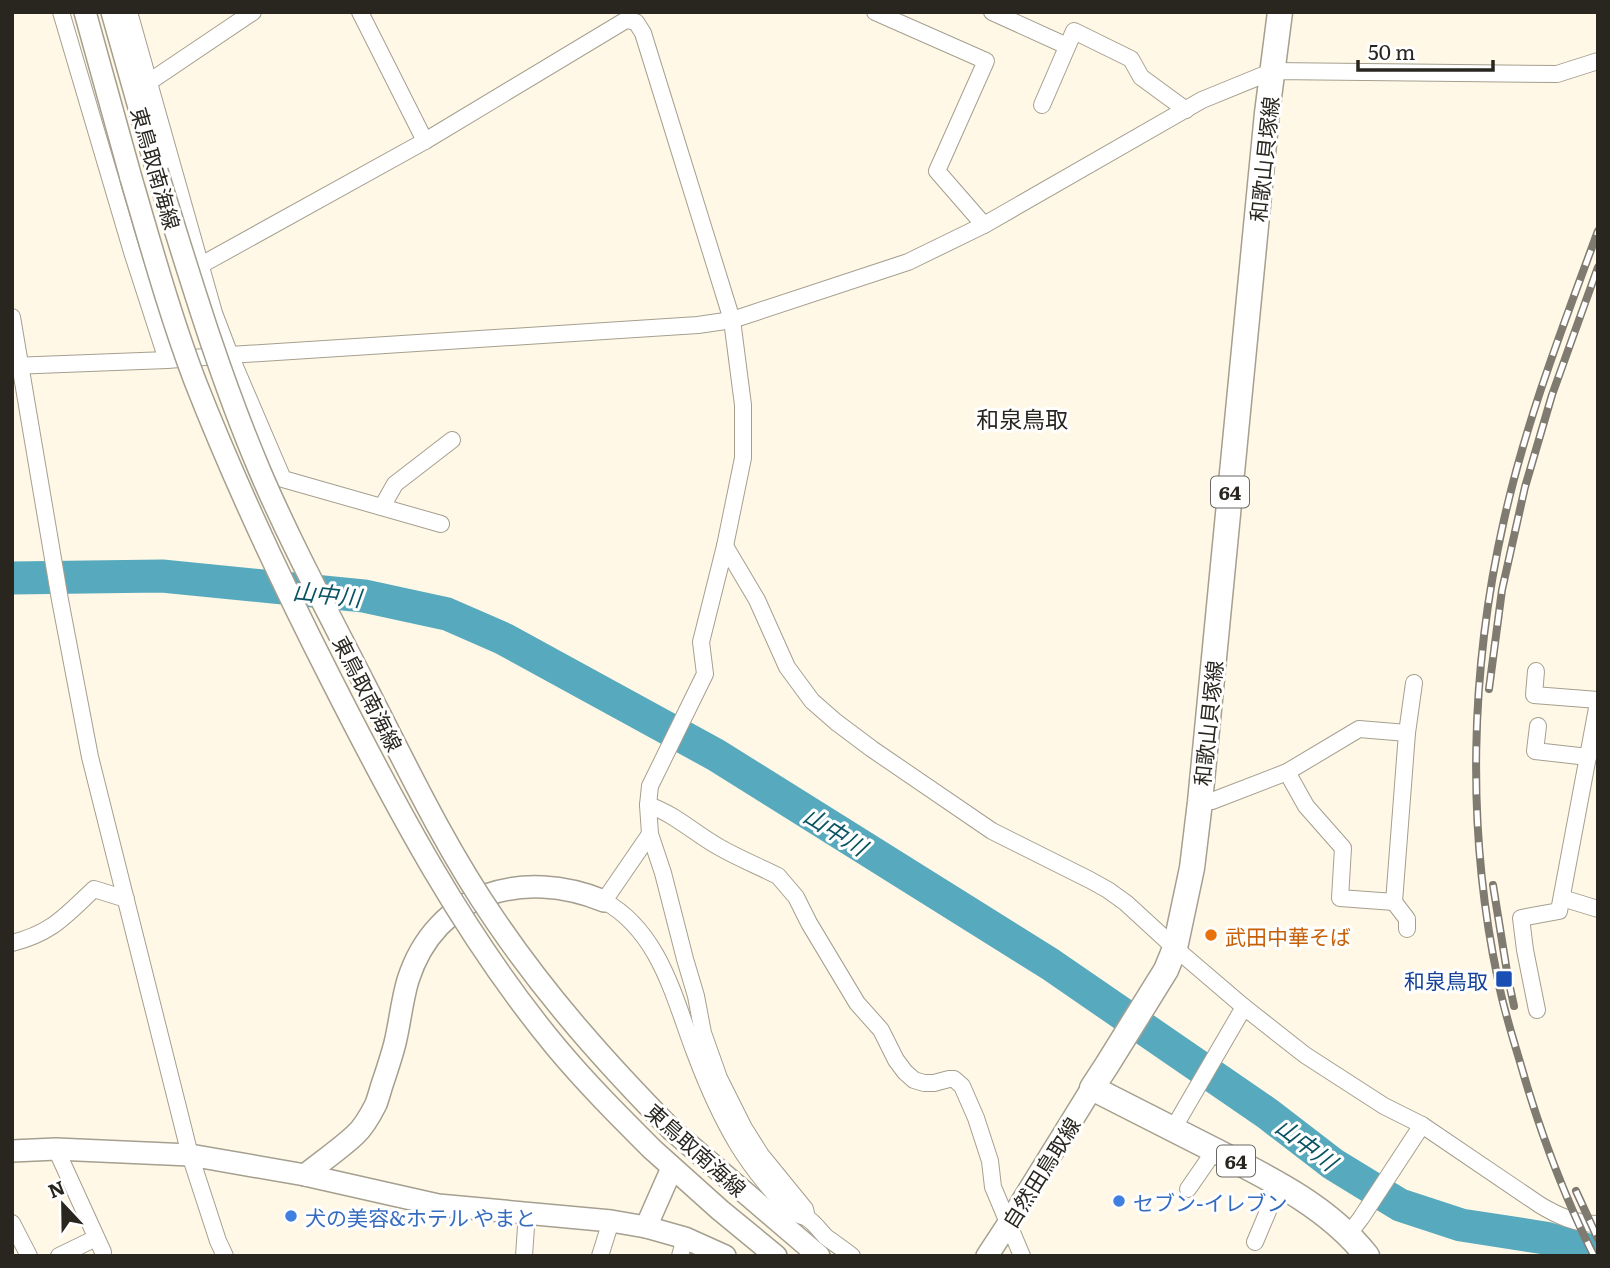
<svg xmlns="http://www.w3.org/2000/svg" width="1610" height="1268" font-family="Literata,'Noto Sans JP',serif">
	<rect width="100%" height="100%" fill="#fff8e7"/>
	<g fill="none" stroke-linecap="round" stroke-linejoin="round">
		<polyline stroke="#57aabd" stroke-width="33" points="12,578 162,576 364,596 447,614 504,639 716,755 1050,964 1268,1114 1333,1164 1400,1205 1461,1225 1545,1238 1598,1253"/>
		<g stroke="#a59f8f" stroke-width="18">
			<g id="street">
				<polyline points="129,12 214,313 230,355 283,479 441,524"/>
				<polyline points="360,12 425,141"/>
				<polyline points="875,12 986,61 937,171 984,225"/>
				<polyline points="992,12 1067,46"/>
				<polyline points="149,82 253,12"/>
				<polyline points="1042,105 1074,31 1131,59 1141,77 1186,110"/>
				<path d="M201 265 425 141 626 20 636 22 643 33 732 320 743 405V458L725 546 701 642 705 674 650 786 648 805 650 834 604 901C660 932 674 998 695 1053 707 1085 721 1117 738 1145 749 1163 780 1205 797 1214 800 1216 804 1216 807 1218 814 1222 820 1231 826 1237 834 1243 843 1249 852 1256"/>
				<polyline points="12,317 60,600 90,757 190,1155 218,1241 225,1256"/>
				<polyline points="167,360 230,355 698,325 732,320 908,262 984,225 1202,100 1273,71 1557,74 1598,61"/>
				<polyline points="12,366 167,360 132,252 61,12"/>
				<polyline points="382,507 395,484 452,440"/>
				<path d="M725 546 757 600 787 667 812 701 836 722 872 749 992 831 1090 880 1108 890 1126 903 1175 948 1244 1007 1305 1055 1384 1106 1422 1125 1540 1205C1558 1216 1576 1224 1598 1224"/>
				<polyline points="1536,671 1534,695 1598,700"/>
				<polyline points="1538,726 1535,751 1588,757"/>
				<polyline points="1287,772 1306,806 1343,848 1340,898 1394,902 1407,733 1414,683"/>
				<polyline points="1200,802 1212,801 1287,772 1359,729 1407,733"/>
				<path d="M648 805C675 814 694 833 719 847 738 858 758 866 778 876L796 897 809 923 857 1003 881 1030 896 1060 905 1072 914 1080 924 1083H934L949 1079H954L962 1086 976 1118 990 1161 993 1187 1022 1256"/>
				<polyline points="650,834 663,873 685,959 696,996 703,1033 719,1078 744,1128 761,1155 805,1209 807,1218"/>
				<polyline points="1562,898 1598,909"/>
				<polyline points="1394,902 1407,919 1407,929"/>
				<path d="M12 943C52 933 65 916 94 889L126 899"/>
				<polyline points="1537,1010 1525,950 1521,918 1559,911 1598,703"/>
				<polyline points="1173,1129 1244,1007"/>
				<polyline points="56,1149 103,1252"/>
				<polyline points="1188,1189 1215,1150"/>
				<polyline points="12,1223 29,1256"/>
				<polyline points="1348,1235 1361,1218 1422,1125"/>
				<polyline points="1255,1242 1279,1185"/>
				<polyline points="59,1256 96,1238"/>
				<polyline points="524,1256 527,1212"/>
				<polyline points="600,1256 611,1221"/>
				<polyline points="680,1256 685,1238"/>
			</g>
		</g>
		<g stroke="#a59f8f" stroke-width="24">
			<g id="secondary">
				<polyline points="85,12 131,178"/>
				<polyline points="112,12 157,171"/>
				<polyline points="673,1131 819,1256"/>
				<polyline points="652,1149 720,1210 776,1256"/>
				<polyline points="12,1151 56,1149 190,1155 305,1175 438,1205 611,1221 646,1227 685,1238 725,1256"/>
				<path d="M305 1175C321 1162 340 1149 355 1135 363 1128 371 1114 376 1104 379 1096 381 1087 384 1079 388 1067 392 1055 395 1043 400 1022 402 1000 408 980 436 892 523 868 604 901"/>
				<polyline points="646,1227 672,1168"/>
				<polyline points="987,1256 1008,1224 1092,1088"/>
			</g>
		</g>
		<g stroke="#a59f8f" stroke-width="27">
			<path id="primary" d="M1280 12 1267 113 1200 802 1192 868 1175 948 1166 970 1107 1065 1092 1088C1132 1108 1172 1129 1212 1149 1267 1177 1328 1206 1367 1256"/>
		</g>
		<use href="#street" stroke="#fff" stroke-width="16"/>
		<use href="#secondary" stroke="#fff" stroke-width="21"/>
		<use href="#primary" stroke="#fff" stroke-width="24"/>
		<g stroke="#807b71" stroke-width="8">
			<g id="rail">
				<polyline points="1489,689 1502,590 1525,487 1552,395 1598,267"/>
				<polyline points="1493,885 1508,978 1514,1006"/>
				<polyline points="1576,1191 1598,1239"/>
				<path d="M1594 1256C1563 1194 1539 1129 1520 1062 1512 1035 1503 1007 1498 980 1466 829 1470 670 1504 520 1526 421 1563 326 1598 231"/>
			</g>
		</g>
		<use href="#rail" stroke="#fff" stroke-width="5" stroke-dasharray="16" stroke-linecap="butt"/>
		<g stroke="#a59f8f" stroke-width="24" stroke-linecap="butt">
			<g id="secondary-bridge">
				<path d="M157 171C188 271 218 372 259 469 290 542 328 612 364 683 405 763 444 846 495 920 548 998 607 1064 673 1131"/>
				<path d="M131 178C151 246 170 315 195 381 235 483 282 583 332 681 397 809 464 936 556 1047 586 1083 619 1116 652 1149"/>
			</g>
		</g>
		<use href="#secondary-bridge" stroke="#fff" stroke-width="21"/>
	</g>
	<circle fill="#e8710a" stroke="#fff" stroke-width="2.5" cx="1211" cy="935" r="7"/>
	<rect fill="#1a4fb4" stroke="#fff" stroke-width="2.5" x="1495" y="970" width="18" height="18" rx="3.5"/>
	<g fill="#3f7fe0" stroke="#fff" stroke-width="2.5">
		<circle cx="1119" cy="1201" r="7"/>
		<circle cx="291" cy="1216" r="7"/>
	</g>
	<g text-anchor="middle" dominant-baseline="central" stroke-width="6" stroke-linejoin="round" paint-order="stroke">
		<g fill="#fff" stroke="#696763" stroke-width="2">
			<rect x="1211" y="476.5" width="38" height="31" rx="5"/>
			<rect x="1217" y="1145.5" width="38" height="31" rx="5"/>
		</g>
		<g font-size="19" font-weight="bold" fill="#292620">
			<text x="1230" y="492">64</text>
			<text x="1236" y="1161">64</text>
		</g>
		<g font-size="21" fill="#292620" stroke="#fff">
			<text transform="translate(1263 159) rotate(-84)">和歌山貝塚線</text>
			<text transform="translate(157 168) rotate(74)">東鳥取南海線</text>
			<text transform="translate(369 693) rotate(63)">東鳥取南海線</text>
			<text transform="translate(1207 723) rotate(-84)">和歌山貝塚線</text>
			<text transform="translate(697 1149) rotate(42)">東鳥取南海線</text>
			<text transform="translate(1040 1172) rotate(-58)">自然田鳥取線</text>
		</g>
		<g font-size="21" fill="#c56008" stroke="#fff" text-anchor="start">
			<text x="1225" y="935">武田中華そば</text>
		</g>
		<g font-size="21" fill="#164399" stroke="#fff" text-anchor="end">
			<text x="1488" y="979">和泉鳥取</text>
		</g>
		<g font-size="21" fill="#366cbe" stroke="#fff" text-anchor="start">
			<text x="1133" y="1201">セブン-イレブン</text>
			<text x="305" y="1216">犬の美容&amp;ホテル やまと</text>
		</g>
		<g font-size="23" fill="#292620" stroke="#fff">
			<text x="1022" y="418">和泉鳥取</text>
		</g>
		<g font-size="23" font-style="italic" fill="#095362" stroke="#fff">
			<text transform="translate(327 593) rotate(6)">山中川</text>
			<text transform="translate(836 830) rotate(32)">山中川</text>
			<text transform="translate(1307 1143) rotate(37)">山中川</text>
		</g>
	</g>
	<rect width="1610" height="1268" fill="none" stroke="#292620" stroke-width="28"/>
	<g transform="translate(63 1205) rotate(338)" stroke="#ffffff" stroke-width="5" paint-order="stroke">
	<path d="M0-5L12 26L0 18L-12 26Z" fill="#292620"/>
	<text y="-10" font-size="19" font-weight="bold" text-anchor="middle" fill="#292620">N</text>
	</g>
	<path d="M1358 60v10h135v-10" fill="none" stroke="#292620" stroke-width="3.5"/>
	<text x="1368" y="60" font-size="21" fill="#292620" stroke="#ffffff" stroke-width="5" paint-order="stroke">50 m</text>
</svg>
